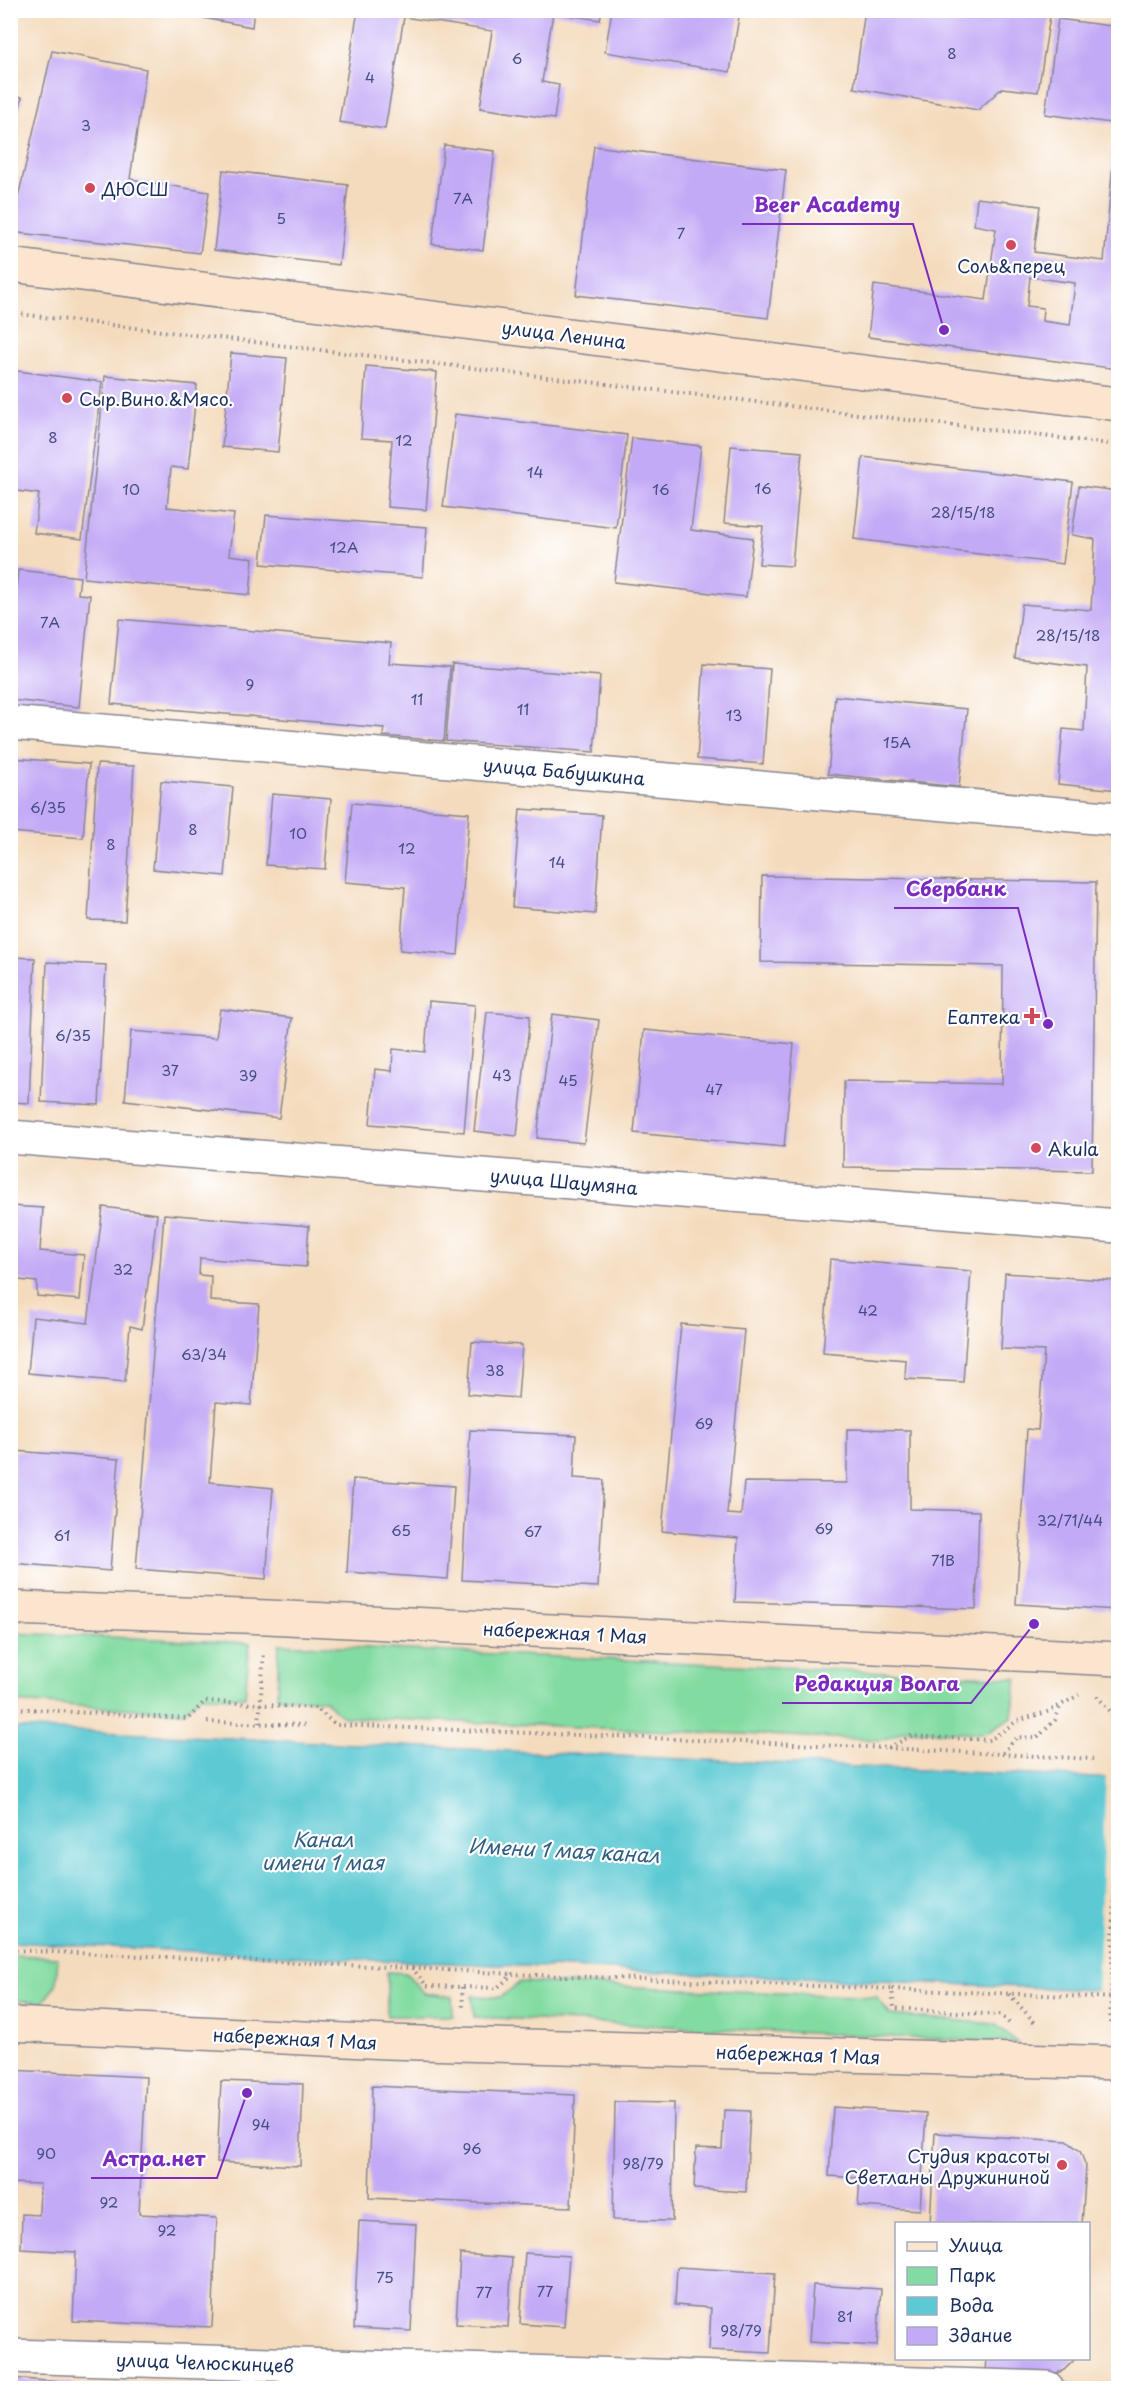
<svg xmlns="http://www.w3.org/2000/svg" width="1129" height="2399" font-family="'Playpen Sans',sans-serif">
	<rect width="100%" height="100%" fill="#fff"/>
	<filter id="ink" filterUnits="userSpaceOnUse"><feTurbulence type="fractalNoise" baseFrequency=".0167" numOctaves="2"/><feDisplacementMap in="SourceGraphic" scale="12" xChannelSelector="R" yChannelSelector="G"/><feConvolveMatrix kernelMatrix="1 2 1 2 8 2 1 2 1" color-interpolation-filters="sRGB"/></filter>
	<filter id="wash" filterUnits="userSpaceOnUse"><feTurbulence type="fractalNoise" baseFrequency=".008" numOctaves="4" result="noise"/><feDisplacementMap in="SourceGraphic" scale="24" xChannelSelector="R" yChannelSelector="G"/><feGaussianBlur stdDeviation="1.35" result="paint"/><feColorMatrix in="noise" values="0 0 0 0 0 0 0 0 0 0 0 0 0 0 0 0 0 1.4 0 .05"/><feComposite in="paint" operator="in"/></filter>
	<g filter="url(#wash)">
		<rect width="100%" height="100%" fill="#f4dbbd"/>
		<g fill="#82dba0" stroke="#4e857f" stroke-width="1.5">
			<polygon points="10,1633 250,1643 245,1697 201,1696 184,1712 11,1702"/>
			<polygon points="279,1644 1017,1678 1012,1717 985,1733 905,1730 882,1740 343,1717 324,1700 277,1697"/>
			<polygon points="11,1955 58,1957 56,1985 43,2002 11,2000"/>
			<polygon points="387,1972 406,1973 424,1993 452,1996 453,2016 387,2016"/>
			<polygon points="520,1982 877,1997 890,2015 995,2024 1017,2043 474,2017 472,1996 501,1997"/>
		</g>
		<polygon fill="#5cc9d3" stroke="#3c7c98" stroke-width="1.5" points="10,1728 1118,1779 1118,1991 327,1958 11,1942"/>
		<polygon fill="#f4dbbd" points="1106,1776 1118,1776 1118,1994 1097,1993"/>
		<g id="blocks">
			<g fill="#c3aaf6" fill-rule="evenodd">
				<polygon points="161,10 254,10 252,27"/>
				<polygon points="358,10 602,10 600,20 553,13 542,82 559,85 554,119 480,108 492,31 404,17 385,129 339,122"/>
				<polygon points="612,10 740,10 730,72 605,52"/>
				<polygon points="865,10 1018,10 1050,16 1038,92 1002,88 978,110 854,88"/>
				<polygon points="1058,19 1118,27 1118,124 1045,114"/>
				<polygon points="52,51 146,69 130,179 209,192 200,253 10,232"/>
				<polygon points="10,94 22,97 12,149 10,149"/>
				<path d="M1116 131 1118 132V369L868 337 874 285 986 300 996 229 974 225 977 198 1040 206 1034 252 1104 261ZM1030 277 1075 283 1070 325 1042 321 1043 308 1027 306Z"/>
				<polygon points="444,145 495,151 483,250 432,244"/>
				<polygon points="594,146 786,170 768,318 576,295"/>
				<polygon points="223,170 348,185 339,265 214,250"/>
				<polygon points="231,353 287,358 278,452 222,447"/>
				<polygon points="366,366 437,372 426,510 387,507 392,440 361,438"/>
				<polygon points="10,370 102,382 82,539 34,533 39,494 10,490"/>
				<polygon points="105,376 197,385 188,469 171,467 167,507 234,514 229,555 253,558 250,595 84,578"/>
				<polygon points="455,414 627,435 616,528 443,507"/>
				<polygon points="632,438 701,446 691,530 753,538 746,597 614,582"/>
				<polygon points="731,446 802,452 792,566 759,564 763,526 724,523"/>
				<polygon points="863,457 1073,482 1063,564 854,539"/>
				<polygon points="1079,486 1118,491 1118,790 1058,784 1063,729 1084,731 1087,667 1015,658 1022,604 1091,610 1095,539 1072,535"/>
				<polygon points="266,515 427,527 423,577 261,564"/>
				<polygon points="18,570 80,577 78,594 90,595 79,707 10,700 10,648"/>
				<polygon points="119,619 391,643 389,663 450,667 444,741 383,736 384,728 111,704"/>
				<polygon points="452,664 600,676 594,752 446,741"/>
				<polygon points="704,664 770,669 763,764 697,759"/>
				<polygon points="835,696 967,709 959,787 828,774"/>
				<polygon points="12,758 89,764 83,838 10,832"/>
				<polygon points="97,764 134,766 125,921 88,920"/>
				<polygon points="161,781 233,787 225,876 153,869"/>
				<polygon points="272,794 331,799 325,869 266,865"/>
				<polygon points="352,803 469,813 458,955 400,950 405,887 345,882"/>
				<polygon points="520,809 602,815 595,914 512,907"/>
				<polygon points="762,876 1096,882 1092,1171 843,1167 844,1081 1002,1084 1003,966 761,962"/>
				<polygon points="10,957 35,958 29,1103 10,1102"/>
				<polygon points="47,962 106,965 99,1105 41,1102"/>
				<polygon points="429,1001 475,1005 464,1132 370,1124 375,1069 392,1071 393,1049 425,1052"/>
				<polygon points="220,1009 292,1018 279,1118 125,1100 131,1031 216,1038"/>
				<polygon points="487,1012 530,1016 517,1136 474,1131"/>
				<polygon points="552,1014 599,1020 584,1143 537,1138"/>
				<polygon points="644,1030 794,1044 784,1147 634,1133"/>
				<rect x="1115" y="1105" width="3" height="30"/>
				<polygon points="10,1206 43,1208 40,1251 84,1255 80,1300 37,1296 37,1282 10,1279"/>
				<polygon points="103,1207 157,1214 142,1329 130,1326 125,1382 28,1373 33,1317 88,1323"/>
				<polygon points="164,1214 309,1226 306,1267 200,1258 199,1275 211,1276 210,1301 259,1304 251,1405 216,1402 210,1482 273,1488 266,1579 136,1569"/>
				<polygon points="830,1259 971,1271 963,1382 905,1379 906,1360 823,1353"/>
				<polygon points="1005,1273 1118,1281 1118,1610 1016,1604 1027,1429 1038,1430 1044,1351 1001,1349"/>
				<polygon points="681,1324 744,1330 727,1514 741,1515 744,1482 847,1483 847,1429 910,1430 910,1509 979,1511 976,1609 735,1602 738,1538 662,1531"/>
				<polygon points="472,1342 522,1345 518,1398 468,1394"/>
				<polygon points="470,1430 576,1435 574,1478 604,1480 598,1587 462,1580"/>
				<polygon points="15,1451 119,1459 110,1571 10,1563 10,1505"/>
				<polygon points="353,1479 454,1486 448,1579 347,1572"/>
				<polygon points="10,2070 146,2077 139,2214 217,2218 212,2327 73,2321 76,2252 21,2249 22,2214 39,2215 40,2184 10,2183"/>
				<polygon points="221,2081 303,2084 300,2166 217,2162"/>
				<polygon points="372,2086 575,2095 571,2207 369,2198"/>
				<polygon points="615,2102 674,2103 672,2221 613,2220"/>
				<polygon points="833,2107 926,2113 920,2210 858,2206 860,2178 829,2176"/>
				<polygon points="724,2110 750,2111 746,2192 694,2189 696,2148 722,2149"/>
				<polygon points="935,2133 1067,2141 1080,2151 1086,2166 1082,2224 930,2224"/>
				<polygon points="359,2221 416,2224 411,2331 354,2328"/>
				<polygon points="525,2253 569,2256 564,2327 520,2324"/>
				<polygon points="460,2254 512,2258 508,2327 456,2324"/>
				<polygon points="677,2267 775,2273 770,2353 709,2350 711,2308 675,2305"/>
				<polygon points="813,2285 881,2289 877,2346 809,2342"/>
				<polygon points="987,2358 1076,2358 1064,2370 1049,2376 986,2372"/>
				<polygon points="10,2378 72,2383 71,2388 10,2388"/>
			</g>
		</g>
	</g>
	<g filter="url(#ink)">
		<use href="#blocks" fill-opacity="0" stroke="#88858e" stroke-width="1.5"/>
		<g fill="none" stroke-linecap="round" stroke-linejoin="round">
			<g stroke="#88858e" stroke-width="36">
				<g id="minor">
					<polyline points="10,723 1118,819"/>
					<polyline points="10,1137 1118,1226"/>
					<polyline points="10,2356 1047,2388"/>
				</g>
			</g>
			<g stroke="#88858e" stroke-width="36">
				<g id="secondary">
					<polyline points="10,265 1118,404"/>
					<polyline points="10,1608 267,1617 1118,1659"/>
					<polyline points="10,2024 387,2042 1118,2063"/>
				</g>
			</g>
			<g stroke="#88858e" stroke-width="4" stroke-dasharray="1.5 4.5" stroke-linecap="butt">
				<polyline points="10,313 1118,445"/>
				<polyline points="1097,1696 1112,1713 1118,1735"/>
				<polyline points="10,1708 188,1719 205,1701 316,1708 336,1725 888,1748 911,1736 990,1740 1017,1721 1050,1711 1079,1695"/>
				<polyline points="207,1722 309,1725"/>
				<polyline points="259,1723 264,1652"/>
				<polyline points="888,1748 1093,1759"/>
				<polyline points="1003,1753 1017,1737 1037,1738 1055,1720 1061,1705"/>
				<polyline points="10,1950 412,1968 427,1986 497,1988 513,1974 892,1989"/>
				<polyline points="412,1968 513,1974"/>
				<polyline points="462,1987 463,2007"/>
				<polyline points="1009,1994 1036,2024"/>
				<polyline points="1009,2023 1001,2015 894,2008 892,1989 1118,1998"/>
			</g>
			<use href="#minor" stroke="#fff" stroke-width="33"/>
			<use href="#secondary" stroke="#fbe5cf" stroke-width="33"/>
			<polyline stroke="#88858e" stroke-width="4" stroke-dasharray="1.5 4.5" stroke-linecap="butt" points="1110,2023 1118,1807"/>
		</g>
	</g>
	<g fill="#d1495b" stroke="#fff" stroke-width="2">
		<circle cx="90" cy="188" r="6"/>
		<circle cx="1011" cy="245" r="6"/>
		<circle cx="67" cy="398" r="6"/>
		<path d="M1029 1007h6v6h6v6h-6v6h-6v-6h-6v-6h6z"/>
		<circle cx="1036" cy="1148" r="6"/>
		<circle cx="1062" cy="2165" r="6"/>
	</g>
	<g text-anchor="middle" dominant-baseline="central" stroke-width="4.5" stroke-linejoin="round" paint-order="stroke">
		<g font-size="15" fill="#454e84">
			<text x="952" y="52">8</text>
			<text x="517" y="57">6</text>
			<text x="370" y="76">4</text>
			<text x="86" y="124">3</text>
			<text x="463" y="197">7А</text>
			<text x="281" y="217">5</text>
			<text x="681" y="232">7</text>
			<text x="53" y="436">8</text>
			<text x="404" y="439">12</text>
			<text x="535" y="471">14</text>
			<text x="763" y="487">16</text>
			<text x="131" y="488">10</text>
			<text x="661" y="488">16</text>
			<text x="963" y="511">28/15/18</text>
			<text x="344" y="546">12А</text>
			<text x="50" y="621">7А</text>
			<text x="1068" y="634">28/15/18</text>
			<text x="250" y="683">9</text>
			<text x="417" y="698">11</text>
			<text x="523" y="708">11</text>
			<text x="734" y="714">13</text>
			<text x="897" y="741">15А</text>
			<text x="48" y="806">6/35</text>
			<text x="193" y="828">8</text>
			<text x="298" y="832">10</text>
			<text x="111" y="843">8</text>
			<text x="407" y="847">12</text>
			<text x="557" y="861">14</text>
			<text x="73" y="1034">6/35</text>
			<text x="170" y="1069">37</text>
			<text x="248" y="1074">39</text>
			<text x="502" y="1074">43</text>
			<text x="568" y="1079">45</text>
			<text x="714" y="1088">47</text>
			<text x="123" y="1268">32</text>
			<text x="868" y="1309">42</text>
			<text x="204" y="1353">63/34</text>
			<text x="495" y="1369">38</text>
			<text x="704" y="1422">69</text>
			<text x="1070" y="1519">32/71/44</text>
			<text x="824" y="1527">69</text>
			<text x="401" y="1529">65</text>
			<text x="533" y="1530">67</text>
			<text x="62" y="1534">61</text>
			<text x="943" y="1559">71В</text>
			<text x="261" y="2123">94</text>
			<text x="472" y="2147">96</text>
			<text x="46" y="2152">90</text>
			<text x="643" y="2162">98/79</text>
			<text x="109" y="2201">92</text>
			<text x="167" y="2229">92</text>
			<text x="385" y="2276">75</text>
			<text x="545" y="2290">77</text>
			<text x="484" y="2291">77</text>
			<text x="845" y="2315">81</text>
			<text x="741" y="2329">98/79</text>
		</g>
		<g font-size="18" fill="#1b2f5e" stroke="#fff" text-anchor="start">
			<text x="102" y="188">ДЮСШ</text>
			<text x="1011" y="265" text-anchor="middle">Соль&amp;перец</text>
			<text x="79" y="398">Сыр.Вино.&amp;Мясо.</text>
			<text x="1020" y="1016" text-anchor="end">Еаптека</text>
			<text x="1048" y="1148">Akula</text>
			<text x="1050" y="2155" text-anchor="end">Студия красоты<tspan x="1050" dy="21">Светланы Дружининой</tspan></text>
		</g>
		<g font-size="18" fill="#1b2f5e" stroke="#fff">
			<text transform="translate(564 334) rotate(7)">улица Ленина</text>
			<text transform="translate(564 771) rotate(5)">улица Бабушкина</text>
			<text transform="translate(564 1181) rotate(5)">улица Шаумяна</text>
			<text transform="translate(565 1632) rotate(3)">набережная 1 Мая</text>
			<text transform="translate(295 2038) rotate(3)">набережная 1 Мая</text>
			<text transform="translate(798 2054) rotate(2)">набережная 1 Мая</text>
			<text transform="translate(205 2362) rotate(2)">улица Челюскинцев</text>
		</g>
		<g font-size="20" font-style="italic" fill="#2e5d81" stroke="#fff">
			<text x="323" y="1839">Канал<tspan x="323" dy="23">имени 1 мая</tspan></text>
			<text transform="translate(564 1850) rotate(3)">Имени 1 мая канал</text>
		</g>
	</g>
	<path fill="none" stroke="#7b2cbf" stroke-width="2" d="M944 330L913 224H742M1048 1024L1018 908H894M1034 1624L971 1703H782M247 2093L217 2178H91"/>
	<g fill="#7b2cbf" stroke="#fff" stroke-width="2">
		<circle cx="944" cy="330" r="6"/>
		<circle cx="1048" cy="1024" r="6"/>
		<circle cx="1034" cy="1624" r="6"/>
		<circle cx="247" cy="2093" r="6"/>
	</g>
	<g font-size="20" text-anchor="middle" font-weight="bold" fill="#7b2cbf" stroke="#fff" stroke-width="4.5" stroke-linejoin="round" paint-order="stroke">
		<text x="827" y="212">Beer Academy</text>
		<text x="956" y="896">Сбербанк</text>
		<text x="877" y="1691">Редакция Волга</text>
		<text x="154" y="2166">Астра.нет</text>
	</g>
	<rect width="1129" height="2399" fill="none" stroke="#fff" stroke-width="36"/>
	<rect x="895" y="2222" width="195" height="138" fill="#ffffff" stroke="#a4acbf" stroke-width="1.5"/>
	<rect x="907" y="2242" width="30" height="9" fill="#fbe5cf" stroke="#a4acbf" stroke-width="1.5"/>
	<text x="949" y="2252" font-size="18" fill="#1b2f5e">Улица</text>
	<rect x="907" y="2267" width="30" height="18" fill="#82dba0" stroke="#a4acbf" stroke-width="1.5"/>
	<text x="949" y="2282" font-size="18" fill="#1b2f5e">Парк</text>
	<rect x="907" y="2297" width="30" height="18" fill="#5cc9d3" stroke="#a4acbf" stroke-width="1.5"/>
	<text x="949" y="2312" font-size="18" fill="#1b2f5e">Вода</text>
	<rect x="907" y="2327" width="30" height="18" fill="#c3aaf6" stroke="#a4acbf" stroke-width="1.5"/>
	<text x="949" y="2342" font-size="18" fill="#1b2f5e">Здание</text>
</svg>
